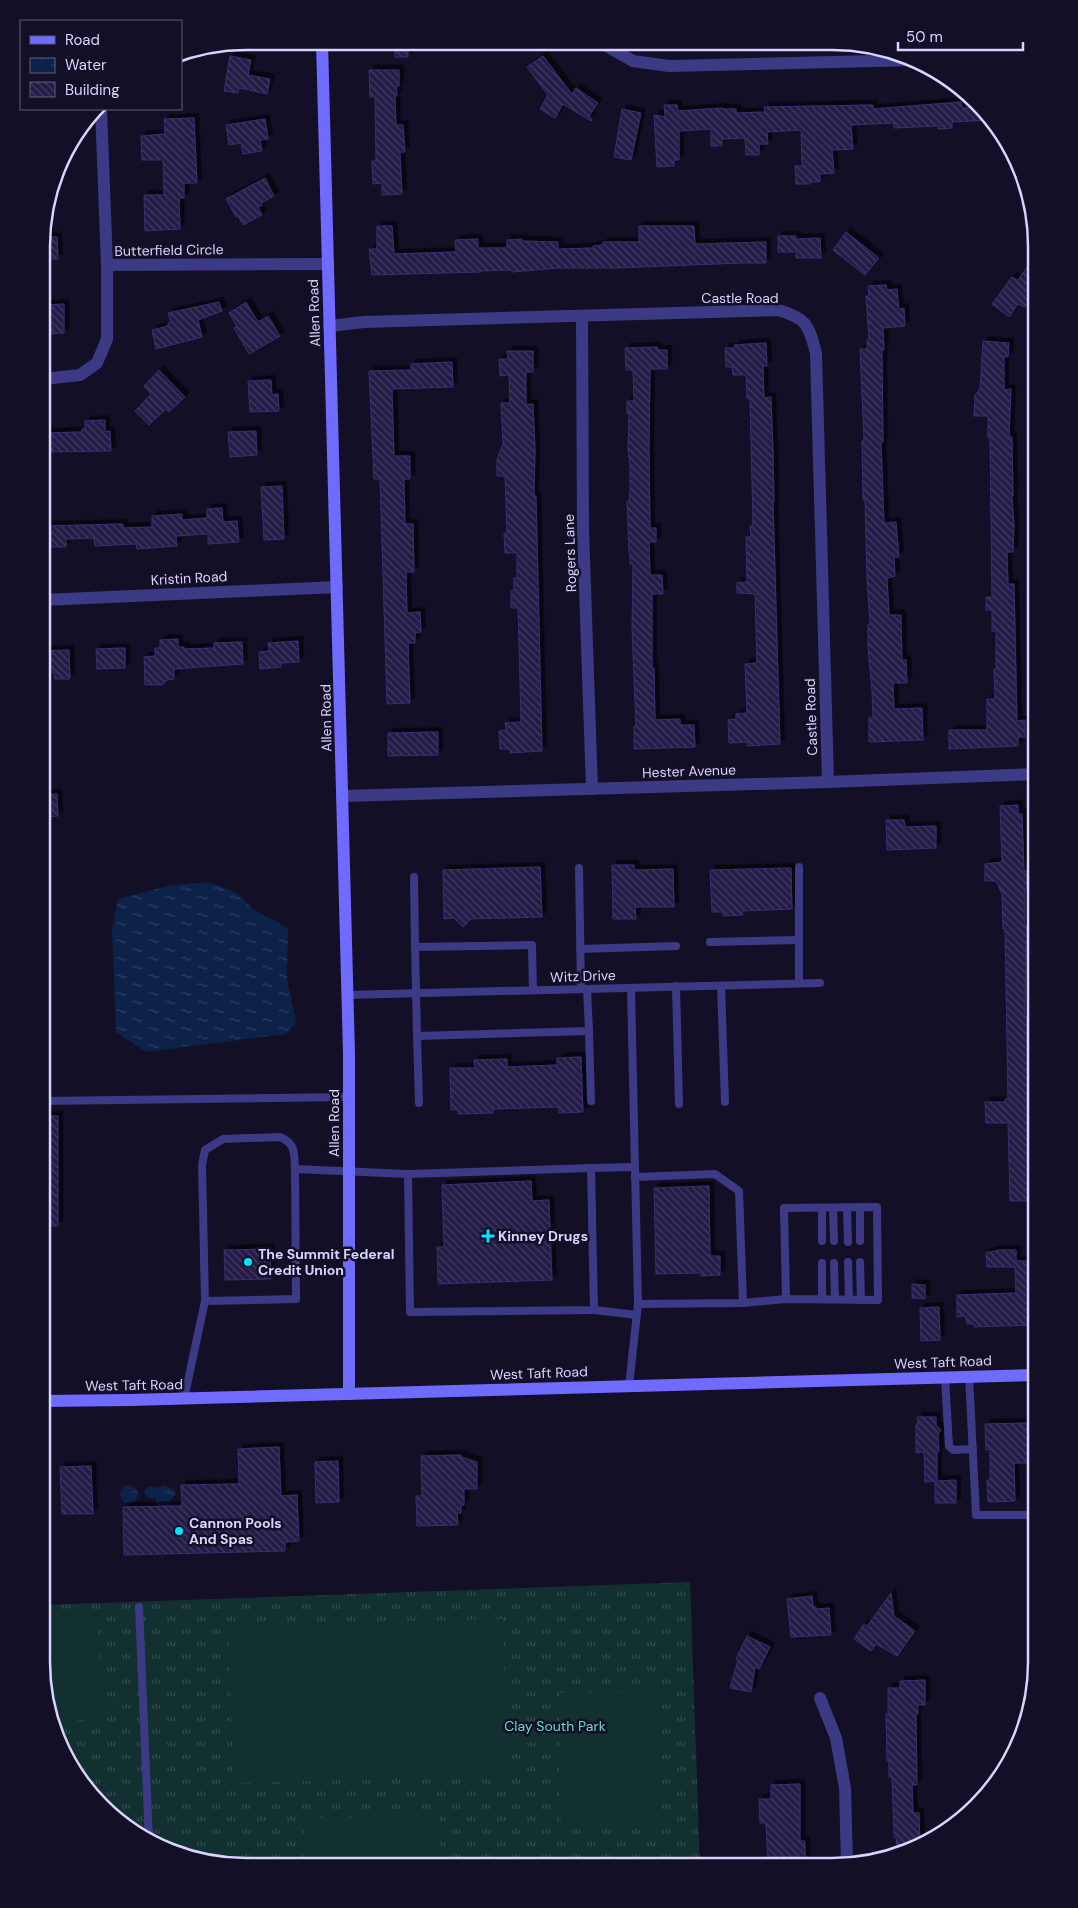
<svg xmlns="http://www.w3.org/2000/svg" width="1078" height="1908" font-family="'DM Sans',sans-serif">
	<defs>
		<pattern id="grass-tufts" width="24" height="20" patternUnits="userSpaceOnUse" patternTransform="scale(1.25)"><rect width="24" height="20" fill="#12302f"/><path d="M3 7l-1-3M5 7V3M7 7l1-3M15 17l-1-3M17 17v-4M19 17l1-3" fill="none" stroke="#344d4e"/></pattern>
		<pattern id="water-ripples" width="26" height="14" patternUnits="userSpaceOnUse" patternTransform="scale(1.25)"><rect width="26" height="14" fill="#0c2248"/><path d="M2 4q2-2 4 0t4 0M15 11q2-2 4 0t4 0" fill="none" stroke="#2f4163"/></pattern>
		<pattern id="building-back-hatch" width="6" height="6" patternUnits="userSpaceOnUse" patternTransform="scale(1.25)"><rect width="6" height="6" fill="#241b47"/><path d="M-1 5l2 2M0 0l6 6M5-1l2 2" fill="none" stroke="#433b63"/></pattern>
		<filter id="shadow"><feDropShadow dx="4.5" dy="-4.5" stdDeviation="0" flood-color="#0009"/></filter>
	</defs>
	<rect width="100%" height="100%" fill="#130f26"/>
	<polygon fill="url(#grass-tufts)" points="690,1582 700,1866 219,1865 167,1851 121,1824 76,1776 52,1728 41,1662 41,1605"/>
	<g fill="#12302f">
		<polygon points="82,1607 97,1617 102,1717 65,1722 51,1721 41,1662 41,1612"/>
		<polygon points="503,1619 507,1776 233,1783 229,1626"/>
		<polygon points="660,1692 661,1827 561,1828 560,1693"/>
		<polygon points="439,1815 441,1866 305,1865 303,1819"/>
	</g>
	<g fill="url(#water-ripples)">
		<polygon points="208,882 237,893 254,910 288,928 287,979 296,1023 286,1034 146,1052 116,1032 112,930 118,899 168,886"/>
		<circle cx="129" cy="1494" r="9"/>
		<polygon points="163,1485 174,1490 176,1495 170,1500 171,1506 156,1506 156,1499 147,1498 144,1491 149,1486 158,1488"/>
	</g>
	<g fill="url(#building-back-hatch)" stroke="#3b2d73" filter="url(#shadow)">
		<rect x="395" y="42" width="13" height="15"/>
		<polygon points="230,56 251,60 248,75 270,79 267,94 239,88 238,93 224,91"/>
		<polygon points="543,56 572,94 576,88 598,103 589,116 592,120 591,121 563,104 555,118 540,109 548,95 527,67"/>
		<polygon points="369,70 399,70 399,86 396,86 397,96 395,96 396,125 403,125 405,152 400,152 402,194 382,195 382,183 373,184 372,161 376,161 375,97 370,97"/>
		<polygon points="961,102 962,108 980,107 992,120 952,122 952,128 938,129 938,126 894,128 894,123 851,125 853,149 832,150 834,173 820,174 820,182 810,182 810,184 796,184 795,166 802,166 801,130 767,132 768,144 759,144 759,155 746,155 745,138 722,139 722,146 711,146 711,129 679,131 679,160 674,160 674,166 657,167 654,115 665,117 664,105 677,105 678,111 723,108 723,109 736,109 736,113 765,112 764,107 873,105 873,109"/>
		<polygon points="622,109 641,113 631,160 614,157"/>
		<polygon points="194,118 197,183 184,183 184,198 179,198 180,229 145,231 144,195 164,195 163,160 142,160 141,136 165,134 164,119"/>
		<polygon points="265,119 268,139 260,140 262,151 243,154 241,143 229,145 226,125"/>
		<polygon points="265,178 274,196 261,203 262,205 258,207 262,215 243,225 238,216 236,217 226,199"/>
		<polygon points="377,226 392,226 394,254 456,252 455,240 478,239 478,248 507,248 507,240 522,239 522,241 558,242 558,249 593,248 593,246 603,245 603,242 639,242 639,226 694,226 695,244 766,242 766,263 741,263 617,268 558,268 512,272 512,270 480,271 481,272 372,275 369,249 377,249"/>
		<polygon points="846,232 879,258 865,275 833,250"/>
		<polygon points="778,236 796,236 796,239 820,238 821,258 796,258 796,252 778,252"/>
		<polygon points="43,237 57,237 58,259 43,259"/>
		<polygon points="1037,253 1037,290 1025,307 1018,304 1009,317 992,304 1012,277 1017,280 1020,277"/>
		<polygon points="886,285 887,290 897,289 899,309 904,308 905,326 883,328 884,350 882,350 883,442 881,442 884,523 896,522 899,557 894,557 895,576 887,578 889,615 901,615 902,660 906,660 907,683 893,683 894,709 922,708 923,740 869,742 869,718 873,718 872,691 868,649 868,624 870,624 867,579 865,500 863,500 862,441 864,441 860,349 867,349 867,340 869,340 866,296 869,296 868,286"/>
		<polygon points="219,302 222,311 198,320 202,337 156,349 152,330 168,326 168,323 171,322 168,313"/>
		<polygon points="246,302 258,322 268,316 280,336 249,354 234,328 237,327 229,313"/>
		<polygon points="64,304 64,333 45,334 43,305"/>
		<polygon points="983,341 1009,343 1008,357 1004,356 1004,390 1011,389 1009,437 1012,437 1013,496 1012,496 1014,525 1013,552 1007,552 1008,584 1014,584 1017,721 1025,720 1025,737 1018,737 1018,746 949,749 949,730 987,730 987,699 995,699 994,669 996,669 996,631 992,631 992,610 986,610 986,597 992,597 990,438 988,438 988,416 974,416 975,395 980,389"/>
		<polygon points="766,343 767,366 763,366 764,398 771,397 773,452 774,502 773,502 780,744 747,746 747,742 729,743 728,720 736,719 736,714 747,713 745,664 757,663 755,594 737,593 737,583 747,582 746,537 751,537 750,526 753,526 750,399 747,399 746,375 733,375 732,367 726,367 725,348 735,348 734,345"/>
		<polygon points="657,347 658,350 667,350 667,369 650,369 649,448 650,528 656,528 656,542 649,542 650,575 662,575 663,594 652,594 652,668 654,668 655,720 680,719 680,725 694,725 695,747 634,749 634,726 636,726 632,628 633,564 630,564 630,553 629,553 627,501 629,502 630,493 630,465 628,450 629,414 627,414 627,401 634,401 633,370 626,370 625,348"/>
		<polygon points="507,351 533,351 533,372 526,372 526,405 533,404 535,450 534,496 536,496 542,751 510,753 510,749 500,749 499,731 506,730 505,723 521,722 518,608 511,608 511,591 514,590 514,578 517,578 517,553 505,553 504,533 507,533 505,476 497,476 497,459 503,444 501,403 510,403 509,375 500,376 499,359 508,359"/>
		<polygon points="452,362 453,387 392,389 394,456 410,456 410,479 404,479 405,524 413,524 414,572 406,572 407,613 420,612 421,632 415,633 415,643 408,643 410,703 387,704 380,479 374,479 369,371 411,370 411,364"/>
		<polygon points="159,370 185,397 169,412 166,409 149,425 135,411 151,394 144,386"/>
		<polygon points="271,380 272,395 278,394 279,411 250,412 248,381"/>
		<polygon points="105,420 105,432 110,431 111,451 43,452 43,433 82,432 82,429 85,429 85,421"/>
		<polygon points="256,431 257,455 230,457 228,432"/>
		<polygon points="282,486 284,539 264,540 261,487"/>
		<polygon points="222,508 223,522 237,521 239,542 208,544 208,534 176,536 177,546 137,549 136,544 95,546 94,538 66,539 66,547 43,547 43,527 45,526 123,524 123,528 152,527 152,516 182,514 182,520 207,518 207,509"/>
		<polygon points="178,639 178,647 184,647 184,649 214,648 214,643 242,642 243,664 174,669 174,679 167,680 162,685 145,685 144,657 155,656 155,648 160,648 160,640"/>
		<polygon points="298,641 299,662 281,663 281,667 260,669 259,652 269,651 268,643"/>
		<polygon points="125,648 125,668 97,669 96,649"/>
		<polygon points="69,650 70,679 55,679 54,672 42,673 42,651"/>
		<polygon points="438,732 438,755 388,756 388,733"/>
		<polygon points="57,794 58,816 42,817 42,795"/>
		<polygon points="1018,805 1018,814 1022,814 1024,871 1028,871 1028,888 1025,888 1025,926 1029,926 1030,941 1026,941 1025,1017 1027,1017 1028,1111 1034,1111 1034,1128 1030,1128 1030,1144 1028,1144 1028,1168 1031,1168 1032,1201 1010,1201 1008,1123 986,1123 985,1102 1005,1102 1005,1099 1008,1099 1005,929 1003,929 1002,894 996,881 985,881 985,864 1002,862 1000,806"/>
		<polygon points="886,820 904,820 905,827 936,826 936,848 887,850"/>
		<polygon points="612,865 634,865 634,870 673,869 674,907 635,907 636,919 613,919"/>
		<polygon points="540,867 542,917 471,919 463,927 454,918 444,919 443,870"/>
		<polygon points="791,868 792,909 742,911 743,915 723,916 723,912 712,912 710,870"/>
		<polygon points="581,1057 583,1112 559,1113 558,1107 493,1109 493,1113 458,1114 458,1110 451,1110 450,1068 475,1068 474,1060 507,1059 507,1067 557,1065 557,1058"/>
		<rect x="42" y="1116" width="16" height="110"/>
		<polygon points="531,1181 532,1201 549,1200 552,1280 438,1284 437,1247 444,1247 442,1185"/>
		<polygon points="709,1186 710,1256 720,1256 720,1275 701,1276 701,1273 656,1274 654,1188"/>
		<polygon points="270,1249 271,1279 225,1280 224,1250"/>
		<polygon points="999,1250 1016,1250 1016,1261 1033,1261 1035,1325 974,1327 974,1324 967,1324 965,1316 957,1317 957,1295 1016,1293 1015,1267 987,1267 986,1253"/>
		<polygon points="912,1284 925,1285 925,1299 912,1298"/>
		<polygon points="939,1307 940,1340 921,1341 920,1308"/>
		<polygon points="917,1417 936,1417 936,1425 941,1430 938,1434 939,1452 937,1452 937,1481 956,1480 956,1503 935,1503 935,1481 925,1482 924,1452 916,1453 916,1424 918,1424"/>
		<polygon points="1027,1423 1027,1433 1036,1432 1036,1463 1014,1463 1015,1501 988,1502 987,1480 990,1480 990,1449 986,1450 985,1424"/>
		<polygon points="279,1447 281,1496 297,1495 299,1541 285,1542 285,1551 124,1555 123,1507 182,1506 181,1485 239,1484 238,1449"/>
		<polygon points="461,1455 461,1457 477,1462 477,1489 464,1489 464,1505 461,1505 461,1513 457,1513 458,1525 417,1526 416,1496 422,1496 421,1456"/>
		<polygon points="338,1461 339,1502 316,1503 315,1462"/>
		<polygon points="91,1466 93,1514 62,1514 60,1467"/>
		<polygon points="891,1593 894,1616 915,1631 897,1656 876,1644 871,1651 854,1639 864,1624 867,1626"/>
		<polygon points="812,1596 813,1607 816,1607 816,1609 829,1608 831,1635 791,1637 787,1599"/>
		<polygon points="747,1636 770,1647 759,1669 755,1667 751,1692 730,1688 738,1660 736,1659"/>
		<polygon points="925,1680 925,1705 918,1705 918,1714 916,1714 917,1785 912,1785 913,1813 919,1813 920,1844 897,1845 896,1837 894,1837 892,1777 889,1777 889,1761 887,1761 886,1714 888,1714 888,1688 900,1688 900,1681"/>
		<polygon points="800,1784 800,1841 805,1841 805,1859 799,1860 799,1867 768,1867 766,1823 760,1823 759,1799 771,1799 771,1785"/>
	</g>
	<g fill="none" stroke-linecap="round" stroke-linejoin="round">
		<g stroke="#3d3a85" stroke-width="8">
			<polyline points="579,868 581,989"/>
			<polyline points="414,877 415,947"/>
			<polyline points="710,942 799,940"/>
			<polyline points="580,949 676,946"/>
			<polyline points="799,983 799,867"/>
			<polyline points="676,986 679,1104"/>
			<polyline points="721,986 725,1102"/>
			<polyline points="533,990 532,945 415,947 417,1036 589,1031 587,989"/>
			<polyline points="347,995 820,983"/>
			<polyline points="589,1031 591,1101"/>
			<polyline points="417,1036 419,1103"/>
			<polyline points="42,1101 349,1097"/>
			<polyline points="408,1174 591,1168"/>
			<polyline points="635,1177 715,1174 739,1191 743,1303 638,1304"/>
			<polyline points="860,1207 860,1241"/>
			<polyline points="822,1208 822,1241"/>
			<polyline points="833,1208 834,1241"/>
			<polyline points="847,1208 848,1242"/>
			<polyline points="848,1262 849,1299"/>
			<polyline points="860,1262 861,1300"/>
			<polyline points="822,1263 822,1299"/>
			<polyline points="834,1263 835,1299"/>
			<polyline points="205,1301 296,1299 295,1169 408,1174 410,1312 594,1310 591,1168 634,1167"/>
			<polyline points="743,1303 786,1299 878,1300 877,1207 784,1208 786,1299"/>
			<polyline points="594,1310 637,1315"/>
			<polyline points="969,1376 976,1515 1036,1515"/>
			<polyline points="945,1377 949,1446 953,1450 973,1449"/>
			<polyline points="629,1386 638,1304 631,988"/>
			<path d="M184 1399 205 1301 202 1165 205 1150 223 1139 280 1137C296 1144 294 1153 295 1169"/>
			<polyline points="139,1607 149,1841"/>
		</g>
		<g stroke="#3d3a85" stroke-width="12">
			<polyline points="601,43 633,61 669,66 916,60"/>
			<polyline points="107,265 328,264"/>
			<polyline points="582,316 583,530 592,789"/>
			<path d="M329 326 364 322 778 310C807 318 809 326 816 353L828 782"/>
			<polyline points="43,379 80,375 97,363 107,339 107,265 101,109"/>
			<polyline points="43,600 337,587"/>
			<polyline points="342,796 828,782 1037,774"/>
			<polyline points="820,1698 836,1738 845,1788 847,1864"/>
		</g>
		<g stroke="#6f6bff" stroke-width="12">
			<polyline points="322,42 349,1054 349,1394"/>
			<polyline points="42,1401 130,1400 1036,1375"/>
		</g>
	</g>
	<g fill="#00e5ff" stroke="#130f26" stroke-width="2">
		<path d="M485.5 1228.5h5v5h5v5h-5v5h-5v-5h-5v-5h5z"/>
		<circle cx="248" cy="1262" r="5"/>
		<circle cx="179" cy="1531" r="5"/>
	</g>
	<g text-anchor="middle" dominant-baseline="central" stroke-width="5" stroke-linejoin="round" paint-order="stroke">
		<g font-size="14" fill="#d9d4ff" stroke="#130f26">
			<text transform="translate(169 250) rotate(-1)">Butterfield Circle</text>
			<text x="740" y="298">Castle Road</text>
			<text transform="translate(314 313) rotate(-92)">Allen Road</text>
			<text transform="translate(570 553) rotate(-92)">Rogers Lane</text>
			<text transform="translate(189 578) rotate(-3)">Kristin Road</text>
			<text transform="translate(811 717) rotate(-92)">Castle Road</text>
			<text transform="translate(326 718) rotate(-91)">Allen Road</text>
			<text transform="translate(689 771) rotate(-2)">Hester Avenue</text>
			<text transform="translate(583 976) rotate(-2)">Witz Drive</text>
			<text transform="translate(334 1123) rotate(-90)">Allen Road</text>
			<text transform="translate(943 1362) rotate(-2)">West Taft Road</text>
			<text transform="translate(539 1373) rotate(-2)">West Taft Road</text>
			<text transform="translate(134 1385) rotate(-1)">West Taft Road</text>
		</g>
		<g font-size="14" font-weight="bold" fill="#d9d4ff" stroke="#130f26" text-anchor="start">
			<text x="498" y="1236">Kinney Drugs</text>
			<text x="258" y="1254">The Summit Federal<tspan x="258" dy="16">Credit Union</tspan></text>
			<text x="189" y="1523">Cannon Pools<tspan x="189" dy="16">And Spas</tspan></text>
		</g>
		<g font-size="14" fill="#5fe0c0" stroke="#130f26">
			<text x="555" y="1726">Clay South Park</text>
		</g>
	</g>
	<path d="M0 0H1078V1908H0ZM246 50H832A196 196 0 0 1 1028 246V1662A196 196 0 0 1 832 1858H246A196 196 0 0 1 50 1662V246A196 196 0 0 1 246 50Z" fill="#130f26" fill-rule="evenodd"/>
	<path fill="none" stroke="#d9d4ff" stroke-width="2.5" d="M246 50H832A196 196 0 0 1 1028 246V1662A196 196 0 0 1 832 1858H246A196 196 0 0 1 50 1662V246A196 196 0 0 1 246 50Z"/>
	<rect x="20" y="20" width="162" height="90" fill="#130f26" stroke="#625e7d"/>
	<rect x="30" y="36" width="25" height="8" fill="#6f6bff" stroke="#625e7d"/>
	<text x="65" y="45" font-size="15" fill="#d9d4ff">Road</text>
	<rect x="30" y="58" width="25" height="15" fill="url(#water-ripples)" stroke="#625e7d"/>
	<text x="65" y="70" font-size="15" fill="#d9d4ff">Water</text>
	<rect x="30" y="82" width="25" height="15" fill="url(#building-back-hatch)" stroke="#625e7d"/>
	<text x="65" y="95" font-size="15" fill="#d9d4ff">Building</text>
	<path d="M898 42v8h125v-8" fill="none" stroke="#d9d4ff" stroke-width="2.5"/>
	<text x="906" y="42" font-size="15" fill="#d9d4ff" stroke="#130f26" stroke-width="4" paint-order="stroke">50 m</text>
</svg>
